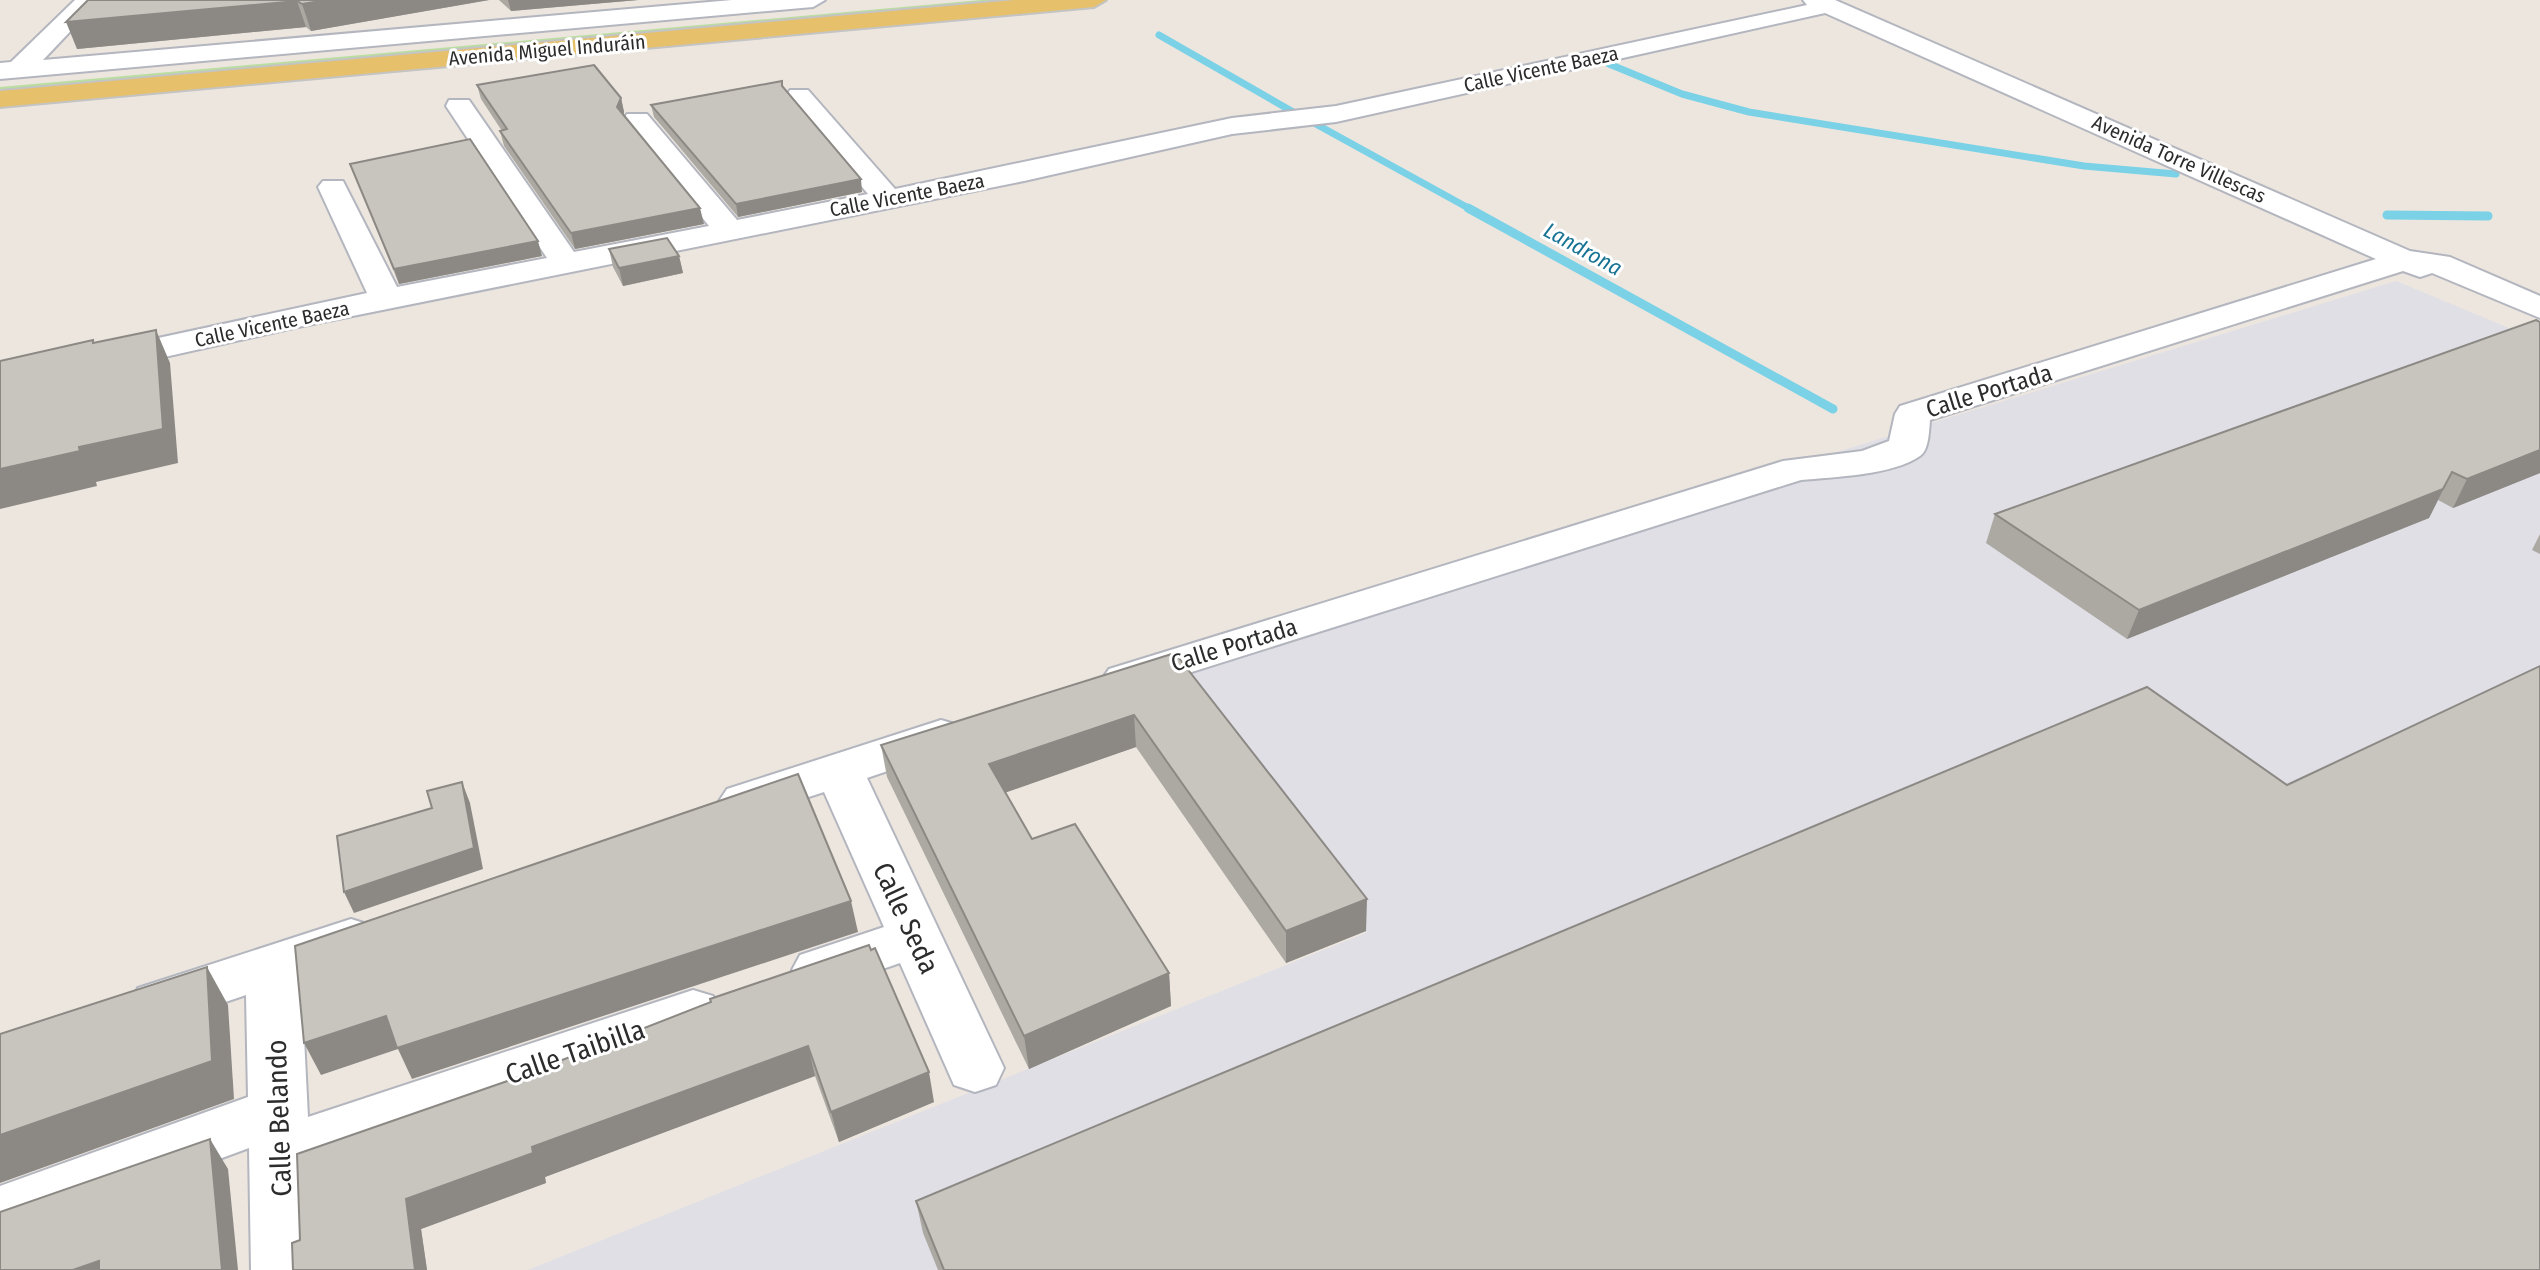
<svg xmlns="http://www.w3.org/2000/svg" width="2540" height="1270" font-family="'Fira Sans Condensed',sans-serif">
	<rect width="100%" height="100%" fill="#ece6df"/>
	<polygon fill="#e0dfe6" points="2396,281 2540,341 2540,1270 528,1270 1366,933 1167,657"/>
	<polygon fill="#badea0" points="981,0 1034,0 0,92 0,87"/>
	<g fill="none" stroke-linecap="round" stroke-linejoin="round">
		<g stroke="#7bd1e6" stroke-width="7">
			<polyline points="1159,35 1295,113 1307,113"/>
			<polyline points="1609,64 1682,94 1749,112 2084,166 2176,174"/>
			<polyline points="1314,123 1472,210"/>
		</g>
		<g stroke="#7bd1e6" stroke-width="9">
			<polyline points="1468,208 1833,409"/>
			<polyline points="2387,215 2488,216"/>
		</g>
		<g stroke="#b3b6be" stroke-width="4">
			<g id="minor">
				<polygon points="75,0 100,0 43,60 732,0 825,0 813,7 0,79 0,63 11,62"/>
				<path d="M1803 0H1835L2410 251 2450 257 2540 296V318L2432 273 2420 277 2403 271 1930 420C1929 431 1929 450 1920 456 1894 475 1833 477 1801 480L1125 693 1109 689 1102 679 1109 669 1783 461 1862 451 1889 441 1895 414 1900 406 2376 259 1825 13 1336 122 1232 134 1024 181 298 327 0 394V372L367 293 318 187 323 181H343L397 287 547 258 446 106 449 100H469L574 252 709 226 623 120 627 114H647L737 220 868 194 786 96 790 90H808L895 189 1232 118 1336 106 1807 5Z"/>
				<polygon points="941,720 958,725 965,736 958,747 867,778 1004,1068 996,1085 975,1092 954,1085 900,963 819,991 800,985 792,970 800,955 884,927 824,792 744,818 727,813 719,801 727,789"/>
				<polygon points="351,919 370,925 378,939 370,953 301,977 308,1117 693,990 713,996 721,1012 713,1028 310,1167 315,1270 251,1270 249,1148 0,1240 0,1186 248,1097 246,995 158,1025 138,1018 130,1003 138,988"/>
			</g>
		</g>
		<g stroke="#c4c4c4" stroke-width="4">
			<polygon id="major" points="1015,0 1106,0 1094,7 0,107 0,91"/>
		</g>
		<use href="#minor" fill="#fff" fill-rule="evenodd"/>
		<use href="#major" fill="#e6c06a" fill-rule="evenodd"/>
	</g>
	<g fill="#aca9a3">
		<polygon points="88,0 489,0 311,31 306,27 77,49"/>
		<polygon points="499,0 638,0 511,11"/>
		<polygon points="782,81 784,89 862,192 738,217 654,117 651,105"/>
		<polygon points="477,85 621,98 624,112 623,115 704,224 575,249 504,146 500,131 502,131 481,99"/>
		<polygon points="350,164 542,256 399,284"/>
		<polygon points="609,249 679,256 683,273 623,286 613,267"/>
		<polygon points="2540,322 2540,473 2453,508 2438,500 2429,518 2127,639 1986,543 1995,514"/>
		<polygon points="2540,534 2540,554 2532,550"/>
		<polygon points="1175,653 1366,931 1286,963 1136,747 1005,792 1032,839 1169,973 1171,1006 1029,1069 887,777 881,745"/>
		<polygon points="2287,785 2540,1270 938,1270 923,1233 916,1201"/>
		<polygon points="711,1002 934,1102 839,1142 815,1076 545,1177 546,1183 421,1229 427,1270 293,1270 300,1240 516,1078"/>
	</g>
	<g fill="#8c8985">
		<polygon points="327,0 489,0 311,31 302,4"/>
		<polygon points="508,0 638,0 511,11"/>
		<polygon points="297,1 306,27 77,49 66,22"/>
		<polygon points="621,98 624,112 621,122 617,107"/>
		<polygon points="861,179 862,192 738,217 736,204"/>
		<polygon points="700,208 704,224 575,249 571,233"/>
		<polygon points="538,241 542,256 399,284 394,269"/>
		<polygon points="679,256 683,273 623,286 619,268"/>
		<polygon points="156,330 170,363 178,463 96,482 97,486 0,509 0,469 79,447"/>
		<polygon points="2540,450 2540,473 2453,508 2467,479"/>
		<polygon points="2452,472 2429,518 2127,639 2139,610"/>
		<polygon points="1134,715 1136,747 993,797 989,764"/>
		<polygon points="462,782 470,803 483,869 354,913 344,892"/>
		<polygon points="1367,899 1366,931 1286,963 1286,931"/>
		<polygon points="851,901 858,932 412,1079 398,1049 321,1075 304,1043 386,1016"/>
		<polygon points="207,967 228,1005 234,1099 0,1183 0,1135"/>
		<polygon points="1169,973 1171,1006 1029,1069 1024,1036"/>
		<polygon points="808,1046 815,1076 545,1177 546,1183 421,1229 427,1270 415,1270 406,1199 532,1147"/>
		<polygon points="929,1072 934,1102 839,1142 831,1112"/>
		<polygon points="210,1139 228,1169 238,1270 222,1270"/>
		<polygon points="99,1261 105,1270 73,1270"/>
	</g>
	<g fill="#c8c4be" stroke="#8c8985" stroke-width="2">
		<polygon points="88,0 327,0 302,4 297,1 66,22"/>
		<polygon points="594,65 621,98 617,107 700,208 571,233 500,131 507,129 477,85"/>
		<polygon points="782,81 782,86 861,179 736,204 651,105"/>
		<polygon points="470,139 538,241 394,269 350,164"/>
		<polygon points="667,238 679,256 619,268 609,249"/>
		<polygon points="2536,320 2540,322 2540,450 2467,479 2452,472 2443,489 2139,610 1995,514"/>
		<polygon points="156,330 163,429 79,447 80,451 0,469 0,361 93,340 93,343"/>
		<polygon points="1175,653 1367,899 1286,931 1134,715 989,764 1032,839 1075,824 1169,973 1024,1036 881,745"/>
		<polygon points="2540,666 2540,1270 944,1270 916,1201 2147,687 2287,785"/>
		<polygon points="798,774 851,901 397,1048 386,1016 304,1043 295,946"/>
		<polygon points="462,782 474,848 344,892 337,836 432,808 427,791"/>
		<polygon points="869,945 871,950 875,948 929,1072 831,1112 808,1046 532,1147 533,1153 406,1199 415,1270 293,1270 292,1243 300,1240 297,1154 516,1078 711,1002 710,999"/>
		<polygon points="207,967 212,1061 0,1135 0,1034"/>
		<polygon points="210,1139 222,1270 99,1270 99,1261 73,1270 0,1270 0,1212"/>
	</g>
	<g text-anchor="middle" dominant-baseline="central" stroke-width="6" stroke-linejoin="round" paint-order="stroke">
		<g font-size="20" fill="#2c2c2c" stroke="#fff">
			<text transform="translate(547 50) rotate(-5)">Avenida Miguel Induráin</text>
			<text transform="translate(1541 69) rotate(-12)">Calle Vicente Baeza</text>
			<text transform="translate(2179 159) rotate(24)">Avenida Torre Villescas</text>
			<text transform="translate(907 195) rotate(-11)">Calle Vicente Baeza</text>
			<text transform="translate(272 324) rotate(-12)">Calle Vicente Baeza</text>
		</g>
		<g font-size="22" font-style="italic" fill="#187294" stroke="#fff">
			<text transform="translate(1583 249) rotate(29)">Landrona</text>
		</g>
		<g font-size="24" fill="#2c2c2c" stroke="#fff">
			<text transform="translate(1989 391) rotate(-17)">Calle Portada</text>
			<text transform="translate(1234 645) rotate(-17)">Calle Portada</text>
		</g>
		<g font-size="28" fill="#2c2c2c" stroke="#fff">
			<text transform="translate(906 918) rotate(65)">Calle Seda</text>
			<text transform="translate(575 1052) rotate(-19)">Calle Taibilla</text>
			<text transform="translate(279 1118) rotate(-92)">Calle Belando</text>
		</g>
	</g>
</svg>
